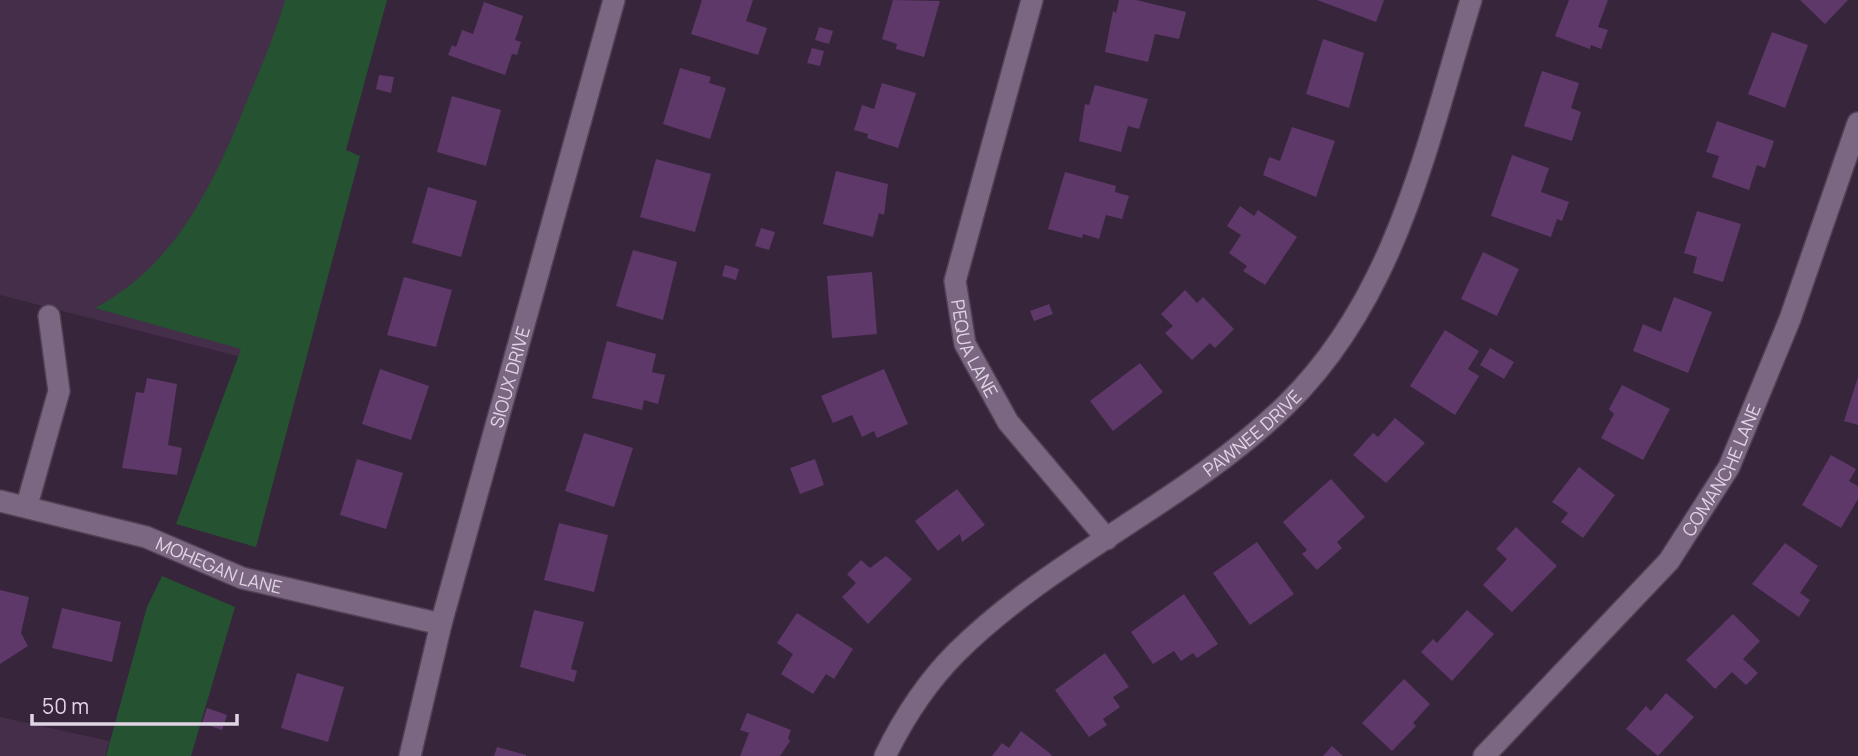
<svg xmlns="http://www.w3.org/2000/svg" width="1858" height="756" font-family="Manrope,sans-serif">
	<rect width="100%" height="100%" fill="#37253c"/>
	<g fill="#442e4a">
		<polygon points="0,0 341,0 245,358 0,295"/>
		<polygon points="0,717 109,741 105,756 0,756"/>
	</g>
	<g fill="#255231">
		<path d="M285 0H387L346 150 360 156 256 547 176 524 241 349 95 308C179 263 215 180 249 96 262 64 276 33 285 0Z"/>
		<polygon points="162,576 235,607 191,756 106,756 147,607"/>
	</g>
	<g fill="#5e3868">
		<polygon points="702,0 753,0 746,21 767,28 758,55 691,34"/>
		<polygon points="893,0 940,1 924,57 896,49 897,44 882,39"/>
		<polygon points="1119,0 1136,0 1186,12 1179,39 1155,34 1148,62 1105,52 1113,11 1116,13"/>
		<polygon points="1317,0 1384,0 1376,22"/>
		<polygon points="1569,0 1608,0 1598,27 1608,30 1601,49 1591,45 1590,49 1555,36"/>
		<polygon points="1800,0 1848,0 1825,24"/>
		<polygon points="484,2 523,16 515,40 521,42 517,55 512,54 505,75 448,55 452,45 456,47 462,30 473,34"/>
		<polygon points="819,27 833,31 829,44 815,40"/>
		<polygon points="1772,32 1808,45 1785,108 1748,94"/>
		<polygon points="1323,39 1364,53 1349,108 1306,94"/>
		<polygon points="812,48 824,51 820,66 807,63"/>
		<polygon points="680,68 711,77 709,83 726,88 710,139 663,124"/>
		<polygon points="1542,71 1579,83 1571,108 1581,112 1572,141 1524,126"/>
		<polygon points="379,75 394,77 391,93 376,89"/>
		<polygon points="882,83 916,93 898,148 867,138 868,134 854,130 862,105 874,109"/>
		<polygon points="1095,85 1148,99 1139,129 1128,126 1121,152 1079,141 1085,104 1089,105"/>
		<polygon points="452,96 501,110 486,166 437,152"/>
		<polygon points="1717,121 1774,141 1765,168 1757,165 1749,190 1712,177 1719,156 1706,152"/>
		<polygon points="1292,127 1335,141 1316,197 1263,175 1269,157 1280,161"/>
		<polygon points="1512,155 1549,168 1541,192 1569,202 1562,221 1557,219 1551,237 1491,216"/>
		<polygon points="656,159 711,174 695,232 640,217"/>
		<polygon points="836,171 888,184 884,215 879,213 873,237 823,224"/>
		<polygon points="1065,172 1116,186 1115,192 1129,196 1122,219 1106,215 1099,239 1083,234 1082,238 1048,229"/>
		<polygon points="428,187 477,201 461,257 412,243"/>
		<polygon points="1240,206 1254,216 1258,210 1297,237 1265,285 1243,271 1247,266 1229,253 1241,235 1227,226"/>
		<polygon points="1697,211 1741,224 1723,282 1693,273 1697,257 1684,253"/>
		<polygon points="761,228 775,232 769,250 755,246"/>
		<polygon points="633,250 677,262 663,320 616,306"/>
		<polygon points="1483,252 1519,269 1497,316 1461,299"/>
		<polygon points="725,265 739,269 736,280 722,276"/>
		<polygon points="872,272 877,334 832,338 827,276"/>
		<polygon points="404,277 452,290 436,347 387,335"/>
		<polygon points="1185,290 1197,303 1203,297 1234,329 1215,348 1210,343 1192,360 1165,333 1173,326 1161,314"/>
		<polygon points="1674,297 1712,312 1688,373 1633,351 1643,324 1661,332"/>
		<polygon points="1049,304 1053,314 1034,321 1030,311"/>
		<polygon points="1445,330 1479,351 1468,369 1479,376 1455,415 1410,386"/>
		<polygon points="607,341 656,354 652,372 665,375 658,404 644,400 642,410 592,398"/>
		<polygon points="1490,348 1514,362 1504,379 1480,365"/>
		<polygon points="1140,363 1163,392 1113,431 1090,401"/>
		<polygon points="380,369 429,386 411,440 362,424"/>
		<polygon points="884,369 908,424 877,438 874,431 862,437 852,415 833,423 821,396"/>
		<polygon points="1858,377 1858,425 1844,421"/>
		<polygon points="147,378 177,384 168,445 182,448 177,475 122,468 136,392 144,393"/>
		<polygon points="1622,385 1670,409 1643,460 1601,438 1614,414 1609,409"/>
		<polygon points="1395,418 1425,443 1386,483 1353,455 1373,433 1378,437"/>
		<polygon points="584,433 633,448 614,507 565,491"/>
		<polygon points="1831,455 1856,469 1849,481 1858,486 1858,499 1841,528 1802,505"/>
		<polygon points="357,459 403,473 386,529 340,515"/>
		<polygon points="815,459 824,485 800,494 790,468"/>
		<polygon points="1579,467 1615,495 1583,538 1561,522 1568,513 1552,502"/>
		<polygon points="1331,479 1365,517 1337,542 1342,548 1317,570 1302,554 1307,550 1283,522"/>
		<polygon points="957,489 985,525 962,542 960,534 938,551 915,521"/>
		<polygon points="559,523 608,535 594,592 544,580"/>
		<polygon points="1516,527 1557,566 1512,612 1483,585 1507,559 1496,549"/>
		<polygon points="1257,542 1294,594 1250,625 1213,573"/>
		<polygon points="1785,543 1818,566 1800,593 1810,600 1799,617 1752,584"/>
		<polygon points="886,556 912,579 868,624 842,597 856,583 847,574 861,560 870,568"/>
		<polygon points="0,590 29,597 21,633 28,646 0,664"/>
		<polygon points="1184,594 1218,644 1197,658 1193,653 1181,661 1174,651 1153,664 1131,632"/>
		<polygon points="62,608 121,622 112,662 52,648"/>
		<polygon points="534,610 584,622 571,669 577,671 574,682 520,667"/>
		<polygon points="1467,610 1494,634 1452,681 1421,652 1433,639 1437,643"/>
		<polygon points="797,613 853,649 834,679 826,674 813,694 781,674 793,654 777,643"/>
		<polygon points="1733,614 1760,641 1743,659 1758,673 1746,685 1732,672 1715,689 1686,660"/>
		<polygon points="1105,653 1129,687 1113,697 1120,707 1103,719 1107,725 1089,737 1055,690"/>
		<polygon points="297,673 344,687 328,742 281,728"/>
		<polygon points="1404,679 1430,704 1413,723 1416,726 1392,751 1362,723"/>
		<polygon points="1666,693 1694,717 1658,756 1626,729 1646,706 1651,711"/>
		<polygon points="207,708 227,715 222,730 202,723"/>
		<polygon points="747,713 791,730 788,738 790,741 780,756 740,756 749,733 740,730"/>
		<polygon points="1021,731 1052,755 1051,756 992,756 1002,743 1009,748"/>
		<polygon points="1332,746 1343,756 1323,756"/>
		<polygon points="497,747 526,755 526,756 494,756"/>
	</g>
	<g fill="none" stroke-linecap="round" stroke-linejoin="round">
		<g stroke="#504154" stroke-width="24">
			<g id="street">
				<path id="s1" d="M1032 0 955 281 965 344 1008 422 1107 539"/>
				<path id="s2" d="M0 501 146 537 242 578 441 624"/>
				<polyline points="27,505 59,391 49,316"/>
				<path id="s3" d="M410 756 441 624 614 0"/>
				<path id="s4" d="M885 756C903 719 928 681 957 652 1055 555 1188 501 1287 404 1397 296 1427 143 1471 0"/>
				<path id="s5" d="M1484 756 1669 561 1729 467 1790 319 1858 123"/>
			</g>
		</g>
		<use href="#street" stroke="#7c6782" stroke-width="21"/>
	</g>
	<g text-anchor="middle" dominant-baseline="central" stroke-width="5" stroke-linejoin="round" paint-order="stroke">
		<g font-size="18" fill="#e0d5e4" stroke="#37253c">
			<text stroke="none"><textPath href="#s1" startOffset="362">PEQUA LANE</textPath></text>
			<text stroke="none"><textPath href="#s3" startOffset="392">SIOUX DRIVE</textPath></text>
			<text stroke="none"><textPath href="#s4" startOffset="495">PAWNEE DRIVE</textPath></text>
			<text stroke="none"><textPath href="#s5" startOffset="374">COMANCHE LANE</textPath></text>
			<text stroke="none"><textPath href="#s2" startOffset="229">MOHEGAN LANE</textPath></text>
		</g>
	</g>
	<path d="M32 714v10h205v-10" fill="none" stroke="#e0d5e4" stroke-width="3.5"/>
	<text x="42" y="714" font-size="21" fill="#e0d5e4" stroke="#37253c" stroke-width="5" paint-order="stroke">50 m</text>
</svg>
